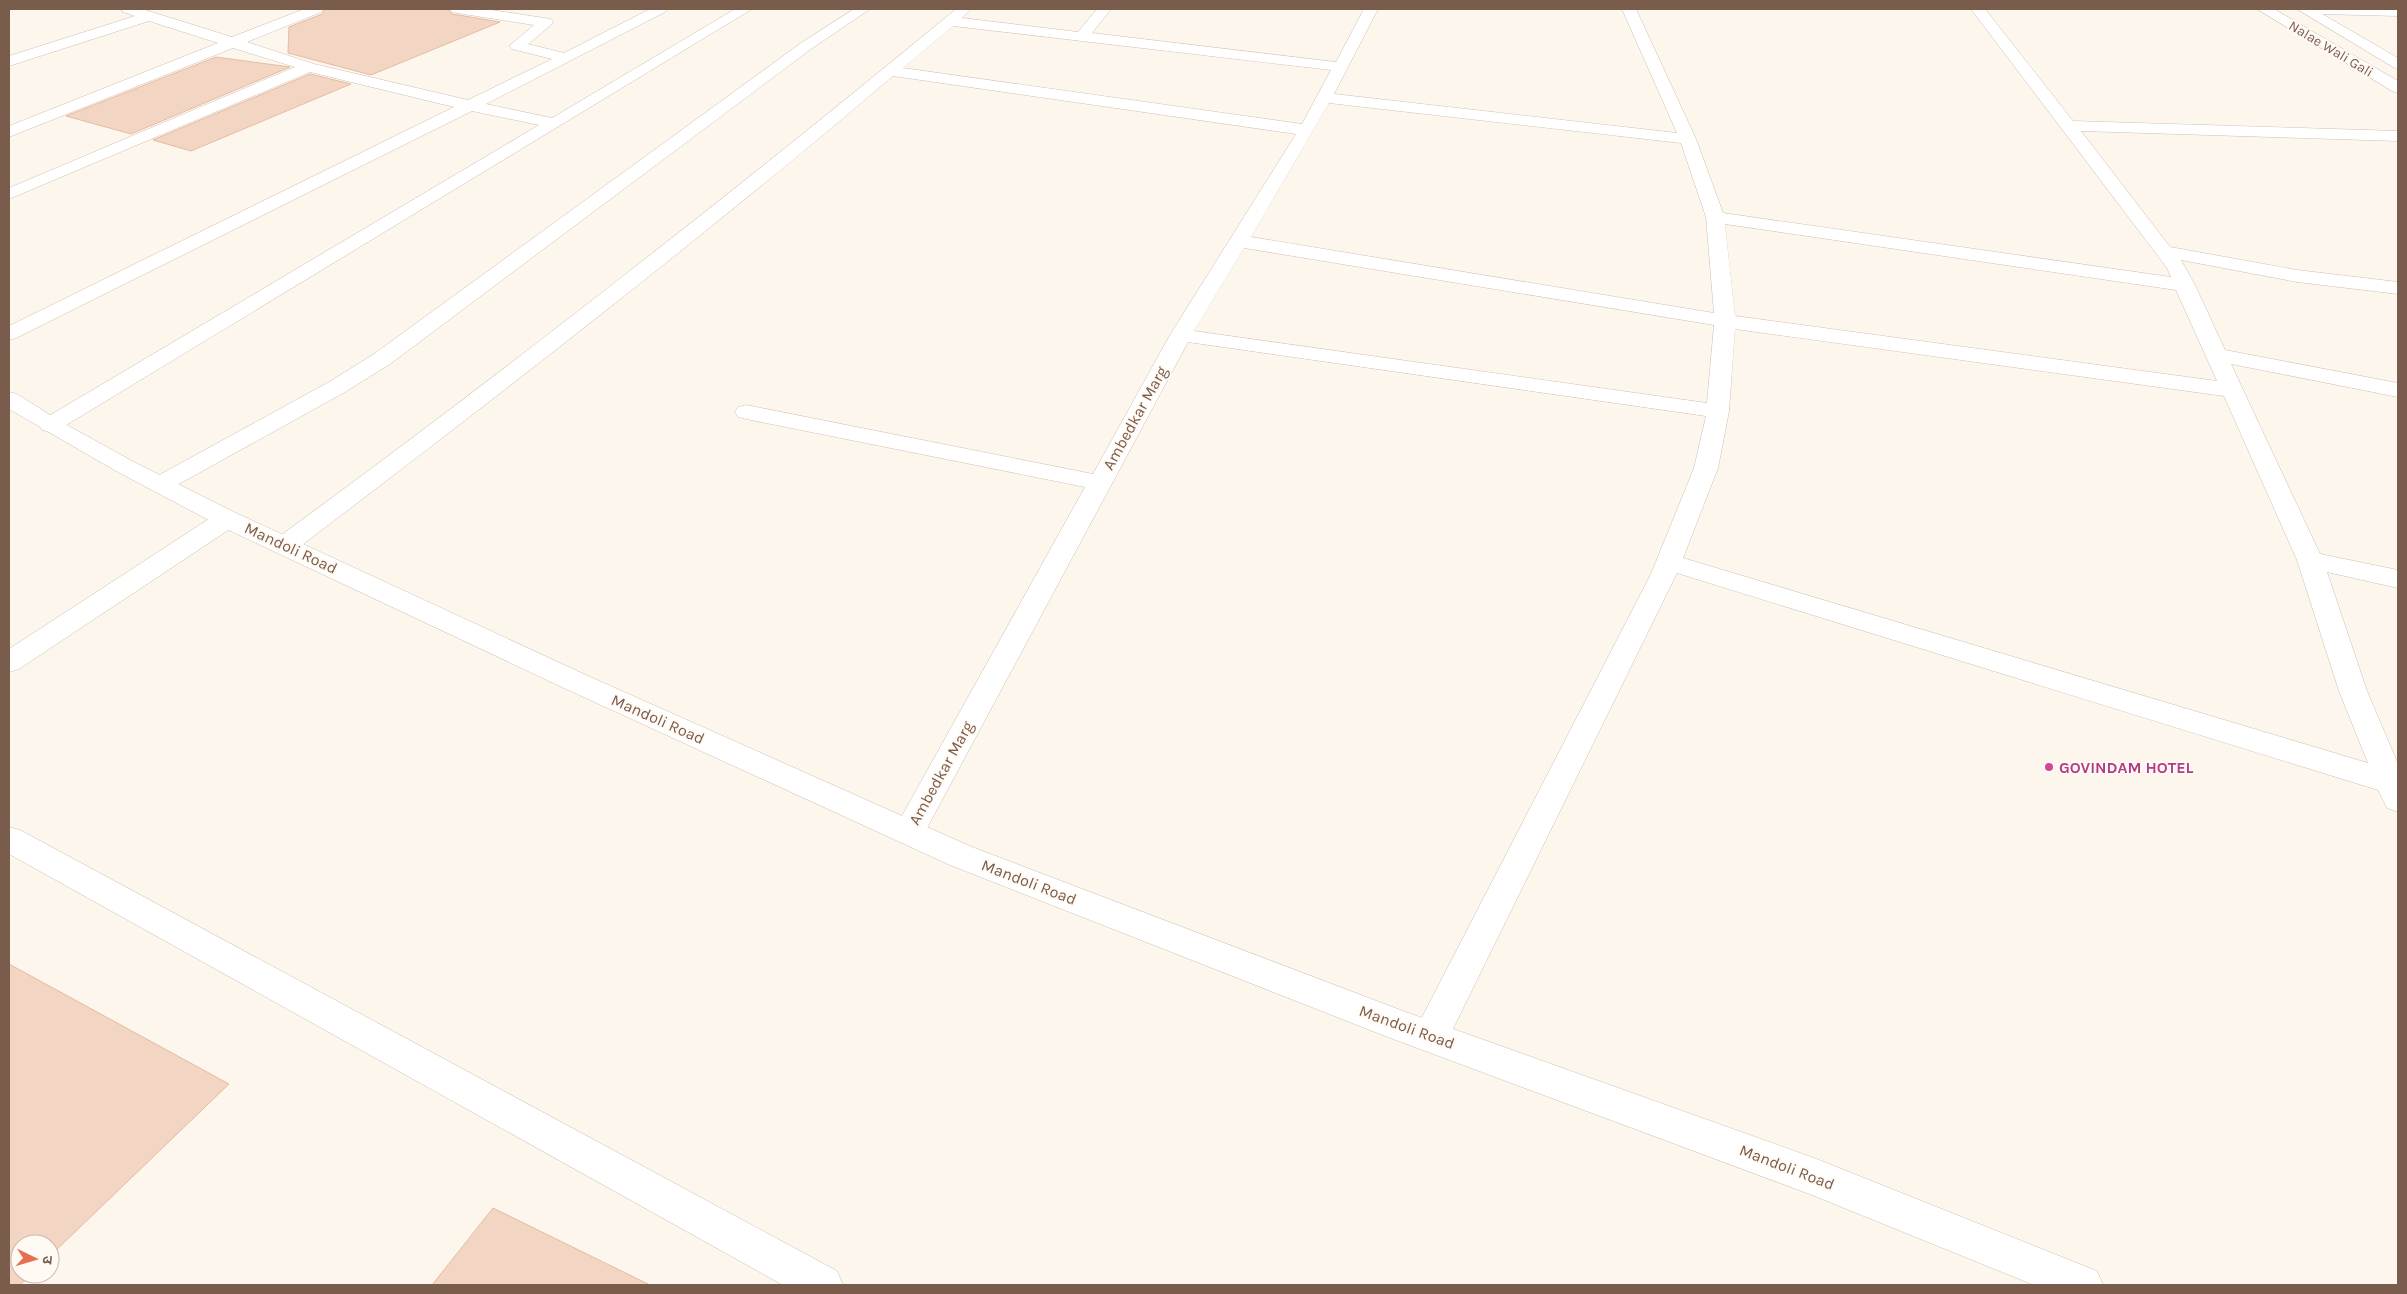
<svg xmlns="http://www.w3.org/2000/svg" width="2407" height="1294" font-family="Karla,'Noto Sans Devanagari',sans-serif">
	<rect width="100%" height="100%" fill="#fdf6ec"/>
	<g fill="#f3d5c3" stroke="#e6bba3">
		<polygon points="325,9 448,9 452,14 500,22 371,75 288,53 289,27 322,14"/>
		<polygon points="216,57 290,67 131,134 66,116"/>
		<polygon points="310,74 351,84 191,151 153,140"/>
		<polygon points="9,964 229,1084 50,1256 50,1244 20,1244 20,1274 32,1274 20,1285 9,1285"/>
		<polygon points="493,1208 650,1285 432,1285"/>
	</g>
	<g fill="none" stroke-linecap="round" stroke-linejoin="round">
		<g stroke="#d1beb0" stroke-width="1">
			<g id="minor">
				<polygon points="121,9 142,9 232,37 304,9 323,9 321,12 247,42 314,64 468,100 552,59 512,49 509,46 534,25 457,13 452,12 450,9 485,9 551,19 553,22 551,25 528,44 564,53 650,9 667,9 665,12 486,104 552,118 735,9 752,9 58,430 50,432 42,430 39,425 42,420 539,125 472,111 16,338 9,340 9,326 454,107 310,72 9,199 9,188 295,67 233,48 9,137 9,126 218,43 149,21 9,66 9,56 135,16 123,12"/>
				<polygon points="854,9 870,9 811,49 390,364 345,392 170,489 161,491 152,489 149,484 152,479 329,382 374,354 801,43"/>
				<path d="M956 9H971L962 18 1078 32 1097 9H1111L1092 33 1336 62 1364 9H1378L1334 94 1677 133 1622 9H1636L1696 139 1723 213 2171 277 2167 268 1971 9H1985L2073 121 2398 131V141L2081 131 2170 247 2297 270 2398 282V294L2297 282 2181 260 2195 285 2225 350 2398 383V397L2231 364 2320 554 2398 570V588L2327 572 2367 691 2398 764V812L2387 808 2378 790 1677 573 1444 1047 1431 1052 1418 1047 1413 1036 1418 1025 1651 574 1694 468 1706 416 1188 342 920 841 909 844 898 841 893 832 898 823 1085 487 746 419 738 417 735 412 738 407 746 405 1093 474 1170 335 1296 134 893 76C699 241 497 397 294 551L285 553 276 551 272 545 276 539C508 369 734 192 956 9ZM953 26 1331 70 1302 124 903 68ZM1329 103 1681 143 1706 217 1714 313 1251 237ZM1725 224 2176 290 2217 381 1735 316ZM1244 248 1714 325 1707 403 1194 331ZM1735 329 2224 396 2297 560 2339 691 2368 763 1683 558 1718 468 1729 411Z"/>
				<polygon points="2257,9 2274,9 2398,81 2398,93 2392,91"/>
				<polygon points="2297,9 2398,9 2398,16 2322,14 2398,58 2398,69 2393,67"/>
				<polygon points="227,511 236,513 239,519 236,525 19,669 9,672 9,649 218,513"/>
				<polygon points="9,827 20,830 837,1271 843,1285 783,1285 9,854"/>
			</g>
		</g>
		<g stroke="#d1beb0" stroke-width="1">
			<polygon id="tertiary" points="9,392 17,394 58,420 132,461 236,513 586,675 972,847 1403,1011 1814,1158 2097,1271 2103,1285 2034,1285 1812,1195 1385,1036 950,865 566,689 218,525 116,471 9,409"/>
		</g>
		<use href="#minor" fill="#fff" fill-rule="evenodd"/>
		<use href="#tertiary" fill="#fff" fill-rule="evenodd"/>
	</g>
	<circle fill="#d1479c" stroke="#fffaf3" stroke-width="2" cx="2049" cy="767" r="5"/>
	<g text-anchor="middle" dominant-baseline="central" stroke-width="4" stroke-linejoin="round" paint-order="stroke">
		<g font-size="14" fill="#7a5c4d" stroke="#fffaf3">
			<text transform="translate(2331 49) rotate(31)">Nalae Wali Gali</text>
		</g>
		<g font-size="16" fill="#7a5c4d" stroke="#fffaf3">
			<text transform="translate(1135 418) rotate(-61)">Ambedkar Marg</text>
			<text transform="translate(291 548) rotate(25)">Mandoli Road</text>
			<text transform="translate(658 719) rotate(24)">Mandoli Road</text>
			<text transform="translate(941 773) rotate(-61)">Ambedkar Marg</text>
			<text transform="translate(1029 882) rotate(21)">Mandoli Road</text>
			<text transform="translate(1407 1027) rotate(20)">Mandoli Road</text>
			<text transform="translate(1787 1167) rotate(21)">Mandoli Road</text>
		</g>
		<g font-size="16" font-weight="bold" fill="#b23c85" stroke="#fffaf3" text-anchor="start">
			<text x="2059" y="767">GOVINDAM HOTEL</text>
		</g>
	</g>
	<rect width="2407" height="1294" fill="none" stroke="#7a5c4d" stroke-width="20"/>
	<g transform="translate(35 1259) rotate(95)"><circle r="24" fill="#fffaf3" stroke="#cabbb1"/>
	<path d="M0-4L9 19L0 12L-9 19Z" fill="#e76f51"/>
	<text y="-8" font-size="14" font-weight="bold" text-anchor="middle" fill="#7a5c4d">उ</text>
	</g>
</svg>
